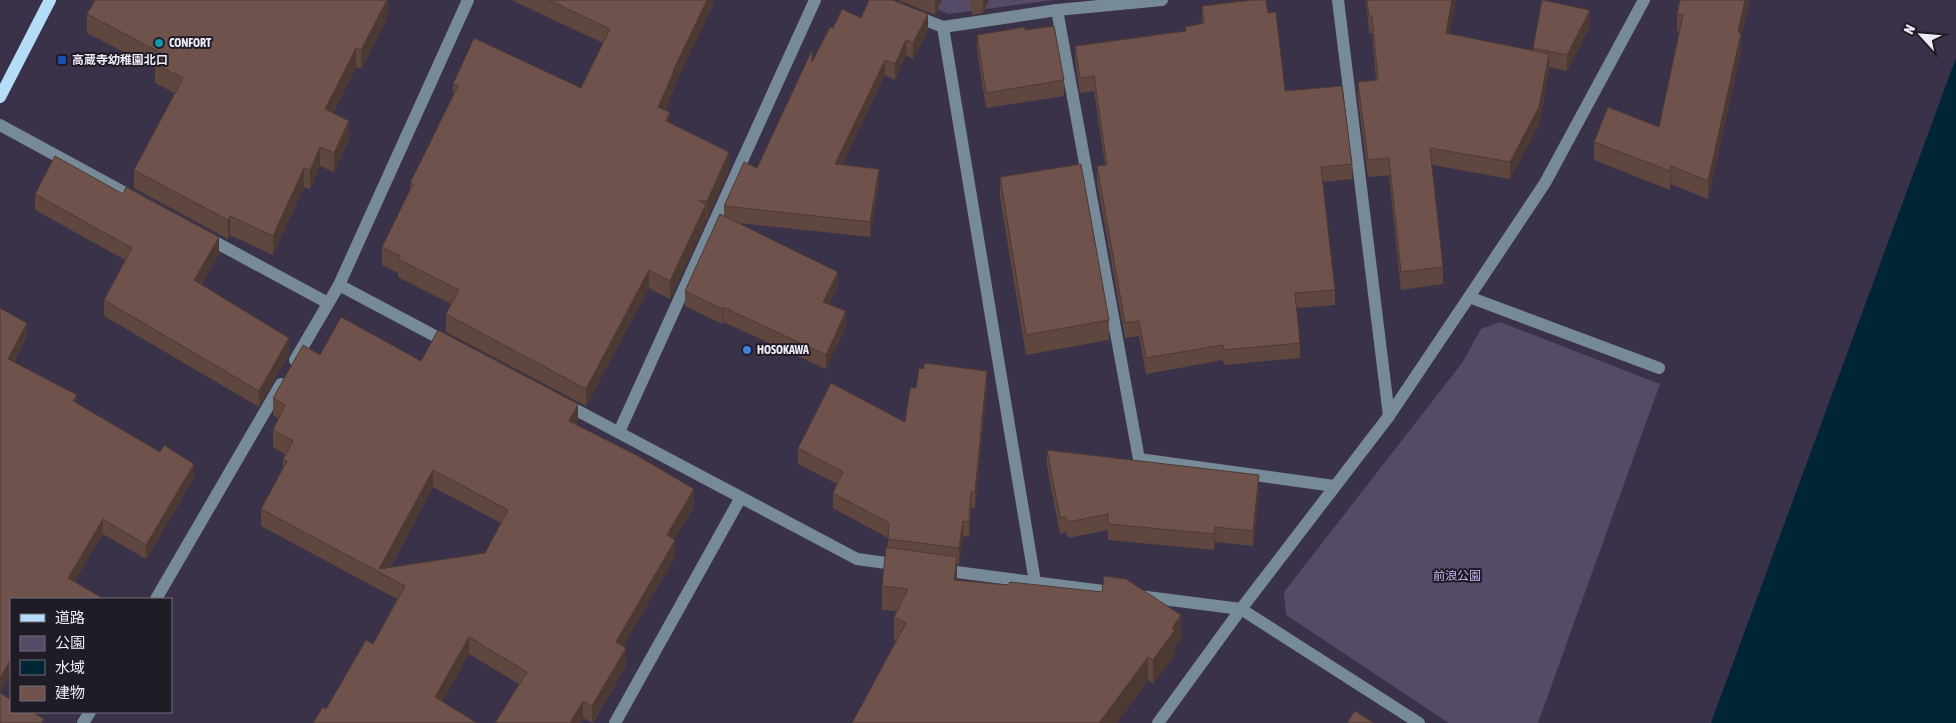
<svg xmlns="http://www.w3.org/2000/svg" width="1956" height="723" font-family="'Asap Condensed','Noto Sans JP',sans-serif">
	<rect width="100%" height="100%" fill="#3a3248"/>
	<g fill="#554a67">
		<polygon points="919,0 1054,0 948,14"/>
		<polygon points="1500,322 1660,384 1538,723 1449,723 1286,615 1284,592 1462,363 1481,329"/>
	</g>
	<polygon fill="#002535" points="1956,58 1956,723 1711,723 1729,674"/>
	<g fill="none" stroke-linecap="round" stroke-linejoin="round">
		<g stroke="#778a97" stroke-width="12">
			<polyline points="1338,0 1389,416"/>
			<polyline points="1057,10 1139,459 1334,486"/>
			<polyline points="913,15 943,27 1057,10 1162,0"/>
			<polyline points="943,27 1035,582"/>
			<polyline points="0,125 138,200"/>
			<polyline points="204,236 328,303"/>
			<polyline points="339,285 450,344"/>
			<polyline points="1469,297 1659,368"/>
			<polyline points="295,360 339,285 468,0"/>
			<polyline points="563,403 857,559 901,565"/>
			<polyline points="619,432 815,0"/>
			<polyline points="941,570 1119,593"/>
			<polyline points="1139,596 1241,609 1419,723"/>
			<polyline points="156,599 281,384"/>
			<polyline points="83,723 90,712"/>
			<polyline points="615,723 740,499"/>
			<polyline points="1158,723 1241,609 1389,416 1469,297 1545,183 1644,0"/>
		</g>
		<polyline stroke="#b6ddf7" stroke-width="12" points="0,97 50,0"/>
	</g>
	<g fill="#5f4740" fill-rule="evenodd">
		<polygon points="388,0 388,17 361,69 356,67 333,113 349,140 334,172 320,166 310,189 304,187 273,255 230,235 228,239 134,188 134,170 175,93 155,83 155,68 87,33 87,14"/>
		<polygon points="511,0 714,0 714,3 674,86 674,89 665,110 670,123 729,170 707,219 706,219 706,222 670,299 649,288 586,406 446,332 446,314 451,304 398,277 398,273 382,265 382,247 410,190 410,183 453,96 453,84 581,88 603,43"/>
		<polygon points="898,0 942,0 935,15"/>
		<polygon points="969,0 989,0 983,13 972,15"/>
		<polygon points="1366,0 1456,0 1449,34 1533,51 1533,48 1590,26 1567,71 1549,67 1549,71 1539,124 1510,179 1432,165 1443,267 1443,284 1401,290 1389,175 1368,177 1358,99 1358,82 1376,80 1372,33 1369,33"/>
		<polygon points="1680,0 1750,0 1741,37 1741,51 1708,199 1671,184 1670,190 1594,160 1594,142 1659,127 1679,33 1677,32 1677,14"/>
		<polygon points="1202,6 1268,13 1285,91 1352,164 1352,179 1323,182 1335,290 1335,305 1297,308 1300,343 1300,358 1224,365 1223,360 1146,374 1139,336 1125,338 1097,182 1097,166 1105,165 1094,91 1080,93 1075,61 1075,46 1185,31 1185,27 1202,23"/>
		<polygon points="861,18 928,30 913,59 906,55 895,80 885,75 842,165 879,184 870,237 738,223 838,286 829,304 846,326 826,369 723,322 722,324 685,306 685,291 724,216 724,206 757,168 812,62"/>
		<polygon points="1025,30 1064,80 1064,96 986,108 977,50 977,35"/>
		<polygon points="1000,177 1109,320 1109,340 1026,355 1000,197"/>
		<polygon points="35,194 219,253 201,285 289,354 259,407 104,316 104,300 125,260 35,210"/>
		<polygon points="0,308 27,337 14,362 77,403 194,478 146,559 103,534 74,582 11,599 11,674 0,692"/>
		<path d="M320 355 421 361 578 421 576 424 694 507 674 539 675 557 623 646 626 665 593 723 583 718 580 723H495L519 684 469 654 442 701 326 709 373 644 397 599 261 526V509L283 469V459L285 454 273 447V430L279 419 273 415V398ZM433 487 501 523 485 553 390 568Z"/>
		<polygon points="987,386 975,508 971,508 969,537 963,536 959,564 957,564 957,580 1181,639 1175,648 1175,654 1153,684 1148,680 1117,723 852,723 896,641 894,640 894,617 897,611 882,610 882,586 888,547 888,538 833,508 833,493 837,484 798,464 798,448 905,422 916,388"/>
		<polygon points="1047,450 1259,491 1253,546 1215,542 1214,550 1108,540 1108,530 1068,538 1066,532 1060,534 1047,466"/>
	</g>
	<g fill="#4d3934">
		<polygon points="387,0 388,0 388,17 361,69 361,50"/>
		<polygon points="707,0 714,0 714,3 674,86 674,89 658,125 658,107 673,71"/>
		<polygon points="935,0 942,0 935,15"/>
		<polygon points="983,0 989,0 983,13"/>
		<polygon points="1452,0 1456,0 1446,50 1446,33"/>
		<polygon points="1745,0 1750,0 1741,37 1741,51 1708,199 1708,181 1738,32"/>
		<polygon points="1590,10 1590,26 1567,71 1567,55"/>
		<polygon points="928,14 928,30 913,59 913,43"/>
		<polygon points="906,40 906,55 895,80 895,64"/>
		<polygon points="356,48 356,67 325,128 325,109"/>
		<polygon points="1549,54 1549,71 1539,124 1510,179 1510,162"/>
		<polygon points="885,60 885,75 835,180 835,164"/>
		<polygon points="670,112 670,130 666,121"/>
		<polygon points="349,121 349,140 334,172 334,153"/>
		<polygon points="320,147 320,166 310,189 310,170"/>
		<polygon points="729,152 729,170 707,219 707,201"/>
		<polygon points="1671,166 1671,184 1670,190 1670,171"/>
		<polygon points="304,168 304,187 273,255 273,236"/>
		<polygon points="879,169 879,184 870,237 870,222"/>
		<polygon points="706,204 706,222 670,299 670,281"/>
		<polygon points="230,216 230,235 228,239 228,220"/>
		<polygon points="219,237 219,253 194,296 194,280"/>
		<polygon points="649,270 649,288 586,406 586,389"/>
		<polygon points="838,272 838,286 823,316 823,302"/>
		<polygon points="723,307 723,322 722,324 722,309"/>
		<polygon points="846,311 846,326 826,369 826,355"/>
		<polygon points="27,323 27,337 8,373 8,359"/>
		<polygon points="289,338 289,354 259,407 259,391"/>
		<polygon points="987,371 987,386 975,508 975,492"/>
		<polygon points="77,395 77,409 73,401"/>
		<polygon points="578,404 578,421 569,438 569,421"/>
		<polygon points="194,464 194,478 146,559 146,545"/>
		<polygon points="433,470 433,487 385,576 379,569"/>
		<polygon points="1259,475 1259,491 1253,546 1253,531"/>
		<polygon points="694,489 694,507 667,552 667,535"/>
		<polygon points="971,492 971,508 969,537 969,522"/>
		<polygon points="103,519 103,534 68,593 68,578"/>
		<polygon points="963,521 963,536 959,564 959,548"/>
		<polygon points="1215,527 1215,542 1214,550 1214,534"/>
		<polygon points="675,540 675,557 616,659 616,642"/>
		<polygon points="957,557 957,580 954,580"/>
		<polygon points="1181,615 1181,639 1175,648 1175,654 1153,684 1153,660 1172,628"/>
		<polygon points="469,637 469,654 435,714 435,697"/>
		<polygon points="626,648 626,665 592,723 592,706"/>
		<polygon points="1148,657 1148,680 1117,723 1099,723"/>
		<polygon points="11,659 11,674 0,692 0,678"/>
		<polygon points="583,701 583,718 580,723 570,723"/>
	</g>
	<g fill="#6e524b" stroke="#4d3934" fill-rule="evenodd">
		<polygon points="95,0 387,0 361,50 356,48 325,109 349,121 334,153 320,147 310,170 304,168 273,236 230,216 228,220 134,170 183,78 155,64 161,53 87,14"/>
		<polygon points="549,0 707,0 673,71 674,71 658,107 670,112 666,121 729,152 707,201 699,201 706,204 670,281 649,270 586,389 446,314 459,290 398,259 400,256 382,247 413,184 410,183 458,86 453,84 474,38 581,88 610,29"/>
		<polygon points="869,0 893,0 928,14 913,43 906,40 895,64 885,60 835,164 879,169 870,222 724,206 744,162 757,168 812,50 812,62 830,27 833,28 842,9 861,18"/>
		<polygon points="1252,0 1266,0 1268,13 1276,12 1285,91 1342,86 1352,164 1321,167 1335,290 1295,293 1300,343 1224,350 1223,345 1146,358 1139,321 1125,323 1097,166 1107,165 1094,76 1080,78 1075,46 1186,31 1185,27 1204,23 1202,6"/>
		<polygon points="1367,0 1452,0 1446,33 1549,54 1539,107 1510,162 1430,148 1443,267 1401,272 1389,158 1368,160 1358,82 1378,80 1372,16 1369,16"/>
		<polygon points="1542,0 1590,10 1567,55 1533,48"/>
		<polygon points="1680,0 1745,0 1738,32 1741,33 1708,181 1671,166 1670,171 1594,142 1608,107 1659,127 1683,15 1677,14"/>
		<polygon points="1054,26 1064,80 986,93 977,35 1025,27 1025,30"/>
		<polygon points="55,156 123,194 126,187 219,237 194,280 289,338 259,391 104,300 132,248 35,194"/>
		<polygon points="1081,164 1109,320 1026,335 1000,177"/>
		<polygon points="720,214 838,272 823,302 846,311 826,355 723,307 722,309 685,291"/>
		<polygon points="0,308 27,323 8,359 77,395 73,401 160,452 164,445 194,464 146,545 103,519 68,578 104,599 11,599 11,659 0,678"/>
		<path d="M341 317 421 361 438 330 578 404 569 421 638 456 694 489 667 535 675 540 616 642 626 648 592 706 583 701 570 723H495L527 672 469 637 435 697 477 723H313L323 707 326 709 366 640 373 644 405 586 261 509 287 461 283 459 293 441 273 430 285 405 273 398 303 345 320 355ZM433 470 508 510 485 553 379 569Z"/>
		<polygon points="924,363 987,371 975,492 971,492 969,522 963,521 959,548 888,539 889,523 833,493 843,472 798,448 831,383 905,422 910,388 916,388 919,368 924,369"/>
		<polygon points="1047,450 1259,475 1253,531 1215,527 1214,534 1108,524 1108,514 1068,522 1066,517 1060,518"/>
		<polygon points="886,547 957,557 954,580 1008,585 1010,582 1102,592 1104,576 1126,579 1181,615 1172,628 1175,630 1153,660 1148,657 1099,723 852,723 906,623 894,617 908,589 882,586"/>
		<polygon points="0,693 11,700 11,712 32,712 44,719 41,723 0,723"/>
		<polygon points="1355,711 1374,723 1347,723"/>
	</g>
	<circle fill="#0f9aa8" stroke="#201c26" stroke-width="2" cx="159" cy="43" r="5"/>
	<rect fill="#1a4fb4" stroke="#201c26" stroke-width="2" x="57" y="55" width="10" height="10" rx="2.5"/>
	<circle fill="#3f7fe0" stroke="#201c26" stroke-width="2" cx="747" cy="350" r="5"/>
	<g text-anchor="middle" dominant-baseline="central" stroke-width="4" stroke-linejoin="round" paint-order="stroke">
		<g font-size="12" font-weight="bold" fill="#efeaf8" stroke="#201c26" text-anchor="start">
			<text x="169" y="43">CONFORT</text>
			<text x="72" y="60">高蔵寺幼稚園北口</text>
			<text x="757" y="350">HOSOKAWA</text>
		</g>
		<g font-size="12" fill="#cbb3f4" stroke="#201c26">
			<text x="1457" y="576">前浪公園</text>
		</g>
	</g>
	<rect x="10" y="598" width="162" height="115" fill="#201c26" stroke="#736e7a"/>
	<rect x="20" y="614" width="25" height="8" fill="#b6ddf7" stroke="#736e7a"/>
	<text x="55" y="623" font-size="15" fill="#efeaf8">道路</text>
	<rect x="20" y="636" width="25" height="15" fill="#554a67" stroke="#736e7a"/>
	<text x="55" y="648" font-size="15" fill="#efeaf8">公園</text>
	<rect x="20" y="660" width="25" height="15" fill="#002535" stroke="#736e7a"/>
	<text x="55" y="673" font-size="15" fill="#efeaf8">水域</text>
	<rect x="20" y="686" width="25" height="15" fill="#6e524b" stroke="#736e7a"/>
	<text x="55" y="698" font-size="15" fill="#efeaf8">建物</text>
	<g transform="translate(1921 35) rotate(296)" stroke="#201c26" stroke-width="4" paint-order="stroke">
	<path d="M0-4L9 19L0 12L-9 19Z" fill="#efeaf8"/>
	<text y="-8" font-size="14" font-weight="bold" text-anchor="middle" fill="#efeaf8">N</text>
	</g>
</svg>
